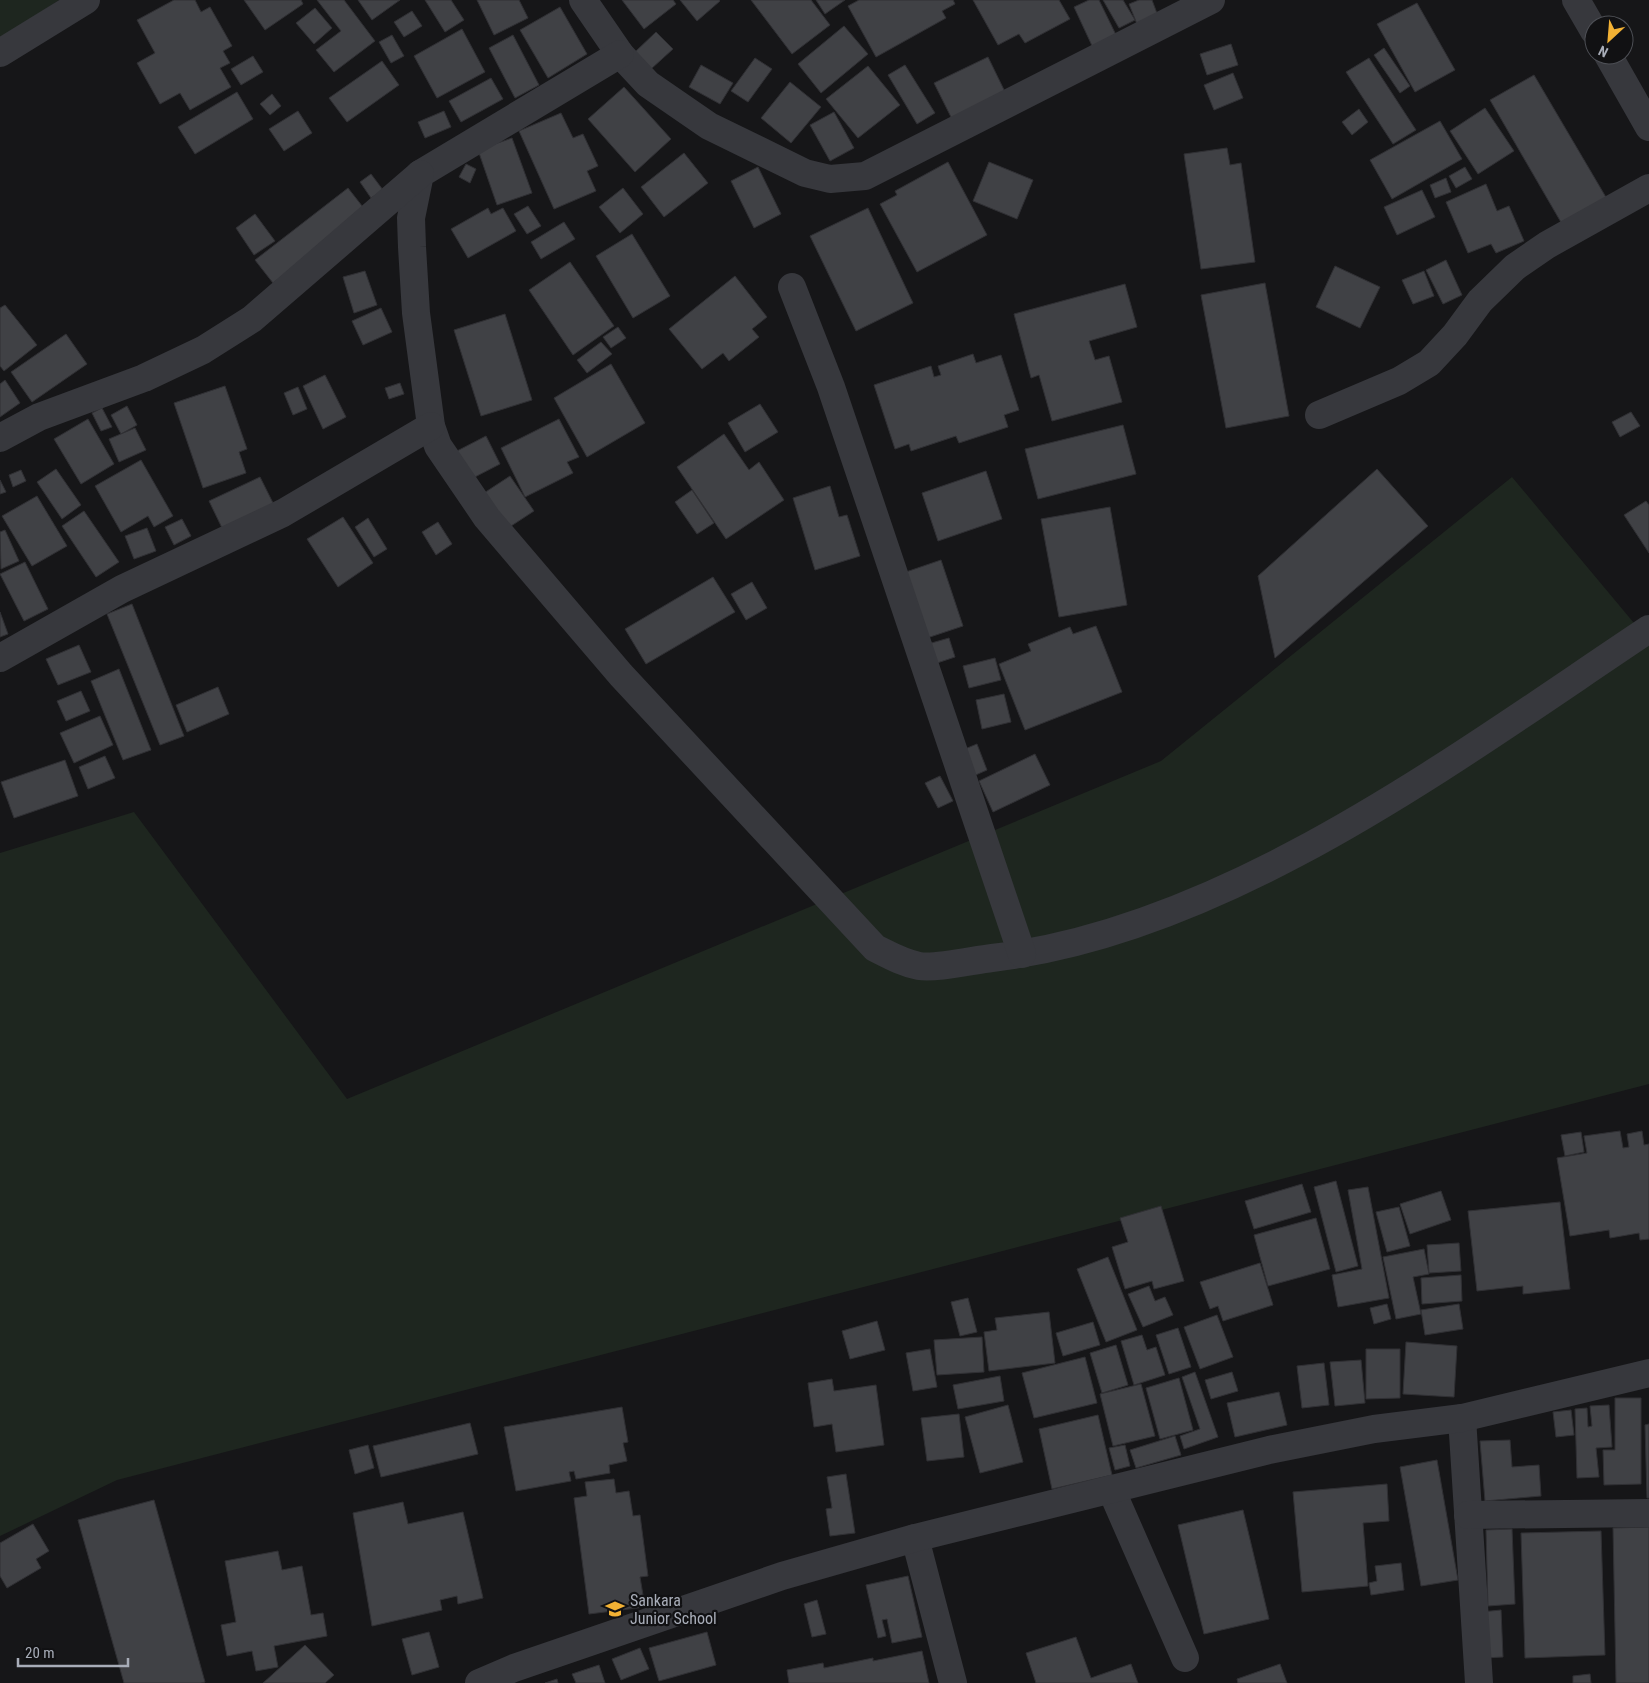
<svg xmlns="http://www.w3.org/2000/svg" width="1649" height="1683" font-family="'Roboto Condensed',sans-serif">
	<rect width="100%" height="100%" fill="#161618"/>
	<g fill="#1e261f">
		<polygon points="0,0 59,0 0,40"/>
		<polygon points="1512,477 1649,641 1649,1084 117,1480 0,1536 0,853 134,812 347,1099 1161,761"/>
	</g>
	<g fill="#404145" stroke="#303034">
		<polygon points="174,0 195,0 201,12 210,7 232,46 223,51 230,63 220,68 231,87 190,110 180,93 160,104 137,63 155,53 137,20"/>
		<polygon points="244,0 301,0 303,4 265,30"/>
		<polygon points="317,0 344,0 375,41 334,72 316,50 341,31"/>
		<polygon points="358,0 400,0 372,20"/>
		<polygon points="425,0 451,0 464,20 445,32"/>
		<polygon points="477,0 519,0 528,18 494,35"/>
		<polygon points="622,0 673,0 676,4 644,29"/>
		<polygon points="680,0 719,0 720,1 697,21"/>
		<polygon points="751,0 811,0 830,25 792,54"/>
		<polygon points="816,0 845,0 825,14"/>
		<polygon points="859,0 953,0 955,4 942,11 946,18 876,57 848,6"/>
		<polygon points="973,0 1059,0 1070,19 1025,43 1019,34 998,45"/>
		<polygon points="1089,0 1099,0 1118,39 1094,50 1074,7"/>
		<polygon points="1103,0 1123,0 1135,20 1119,28"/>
		<polygon points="1139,0 1152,0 1158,16 1137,24 1129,4"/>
		<polygon points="1417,3 1455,70 1415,92 1377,24"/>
		<polygon points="560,7 587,54 548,78 520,30"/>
		<polygon points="315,8 332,28 314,44 296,23"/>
		<polygon points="412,11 422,26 404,37 394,22"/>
		<polygon points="844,26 868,54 821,93 798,64"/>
		<polygon points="462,29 485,72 437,98 414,56"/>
		<polygon points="656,32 673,49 651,69 635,52"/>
		<polygon points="392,35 404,56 391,63 379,42"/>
		<polygon points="513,35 539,85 515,98 489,48"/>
		<polygon points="1231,44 1238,65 1207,75 1200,54"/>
		<polygon points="1384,48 1410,86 1400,93 1374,55"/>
		<polygon points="253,56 263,72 241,85 231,69"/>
		<polygon points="988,57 1008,98 954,123 934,83"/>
		<polygon points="755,58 772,69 748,102 731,91"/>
		<polygon points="1369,58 1416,130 1393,144 1346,72"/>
		<polygon points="382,61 399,85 347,122 329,98"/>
		<polygon points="701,65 733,83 720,104 689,87"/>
		<polygon points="905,65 935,113 917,124 888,75"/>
		<polygon points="868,66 900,105 858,138 826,99"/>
		<polygon points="1233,73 1243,98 1214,110 1204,85"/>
		<polygon points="1534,75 1607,199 1562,224 1490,100"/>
		<polygon points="491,78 503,99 461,122 449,101"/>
		<polygon points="790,82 821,107 791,143 761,118"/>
		<polygon points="624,87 671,139 635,172 588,119"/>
		<polygon points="237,92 253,119 195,154 178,127"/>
		<polygon points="272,94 281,106 270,115 260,104"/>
		<polygon points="1485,108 1514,151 1478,174 1450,131"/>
		<polygon points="1359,109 1368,122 1352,135 1342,122"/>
		<polygon points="298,111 312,133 284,151 269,129"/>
		<polygon points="444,111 451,127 425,138 418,122"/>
		<polygon points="834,112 854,148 830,161 810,125"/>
		<polygon points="561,113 573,138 583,134 598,166 587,171 596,191 554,209 519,131"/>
		<polygon points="1440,121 1462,159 1392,199 1370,160"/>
		<polygon points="512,138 532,193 497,205 478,150"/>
		<polygon points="1227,148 1230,165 1241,163 1255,262 1201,269 1184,154"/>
		<polygon points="684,153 708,183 664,217 641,187"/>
		<polygon points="948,162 987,235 917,272 880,204 897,195 895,191"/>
		<polygon points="989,162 1033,180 1017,219 973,201"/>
		<polygon points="466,164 476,169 470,183 459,177"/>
		<polygon points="758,167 781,214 754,228 731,181"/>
		<polygon points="1465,167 1472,179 1456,188 1449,176"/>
		<polygon points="371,174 383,190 371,198 360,182"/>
		<polygon points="1446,178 1451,192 1435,198 1430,185"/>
		<polygon points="1486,184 1497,211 1509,206 1524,241 1496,253 1491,244 1468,253 1446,202"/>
		<polygon points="348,188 366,211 273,283 255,260"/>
		<polygon points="623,188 643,214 620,233 599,207"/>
		<polygon points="1422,190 1435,217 1397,235 1384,207"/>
		<polygon points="528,206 541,226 527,234 514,214"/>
		<polygon points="488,208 491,214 503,208 516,231 468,258 451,229"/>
		<polygon points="868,208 913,303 856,331 810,236"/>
		<polygon points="255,214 275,241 254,255 236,228"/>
		<polygon points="564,222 575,239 541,259 531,242"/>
		<polygon points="632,234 670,296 633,318 596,256"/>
		<polygon points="1446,260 1462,295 1443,304 1426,270"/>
		<polygon points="570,262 614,326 573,355 529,290"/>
		<polygon points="1335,266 1380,287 1360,328 1316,307"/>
		<polygon points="365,271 377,305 354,313 343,277"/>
		<polygon points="1424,271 1434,296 1413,304 1402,280"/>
		<polygon points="735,276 767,317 752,329 759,337 729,361 723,353 702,369 669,329"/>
		<polygon points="1265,283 1289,416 1226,428 1201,295"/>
		<polygon points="1125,284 1137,327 1089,341 1095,360 1109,356 1122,402 1052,421 1039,375 1031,378 1014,314"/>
		<polygon points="5,305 37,345 4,371 0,366 0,308"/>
		<polygon points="381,308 392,332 363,345 352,321"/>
		<polygon points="505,314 532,400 481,416 454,330"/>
		<polygon points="618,327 626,338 611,348 603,337"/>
		<polygon points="66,334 87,364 32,402 11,372"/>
		<polygon points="601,342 612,354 587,373 577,360"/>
		<polygon points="973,354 976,363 1001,355 1019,410 1004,415 1008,427 959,443 956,436 911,451 909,444 895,449 874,385 931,366 934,377 941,375 938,366"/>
		<polygon points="611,364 645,423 587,457 554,398"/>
		<polygon points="325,375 346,417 323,429 303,386"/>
		<polygon points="5,380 20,403 0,417 0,384"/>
		<polygon points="400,383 404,394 389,399 385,388"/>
		<polygon points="225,386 247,449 239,452 246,473 203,488 174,403"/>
		<polygon points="298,387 307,409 293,415 284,393"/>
		<polygon points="760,404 778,432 745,452 728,423"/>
		<polygon points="127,406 137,425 121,434 111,415"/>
		<polygon points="102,408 112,427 101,431 92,413"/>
		<polygon points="1631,412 1640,426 1620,437 1612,422"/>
		<polygon points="88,419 114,464 81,484 54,439"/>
		<polygon points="559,419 579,457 567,462 573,473 525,497 501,448"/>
		<polygon points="1123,425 1136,474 1038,499 1025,449"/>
		<polygon points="135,428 146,450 119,462 109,439"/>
		<polygon points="724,434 749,470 759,462 784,500 726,539 677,467"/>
		<polygon points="486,436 500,464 471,479 457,451"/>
		<polygon points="141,460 173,516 154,527 148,516 121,532 95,486"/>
		<polygon points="56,469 81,505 62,519 37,482"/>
		<polygon points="1377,469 1428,526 1275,658 1258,576"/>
		<polygon points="21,470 26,481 13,487 9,475"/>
		<polygon points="986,471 1002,519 938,541 922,493"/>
		<polygon points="510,476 534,511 505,530 481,495"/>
		<polygon points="260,477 274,505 223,530 209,501"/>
		<polygon points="0,480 6,492 0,494"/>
		<polygon points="830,486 839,517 847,515 860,556 815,570 793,498"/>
		<polygon points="692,490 714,523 697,534 675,502"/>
		<polygon points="37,496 67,546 32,566 2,516"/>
		<polygon points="1646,501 1649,505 1649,553 1624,515"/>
		<polygon points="1110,507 1127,605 1059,617 1041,519"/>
		<polygon points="84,511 119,562 96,577 62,526"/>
		<polygon points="343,517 373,563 338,587 307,539"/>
		<polygon points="368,518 387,549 374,557 355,527"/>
		<polygon points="182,519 191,536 174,545 165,527"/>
		<polygon points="438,522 452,544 436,555 422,532"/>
		<polygon points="147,528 156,551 134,559 125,536"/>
		<polygon points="5,530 19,561 1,569 0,532"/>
		<polygon points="941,560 963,626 924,639 903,573"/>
		<polygon points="25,562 48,609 24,621 0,574"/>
		<polygon points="713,577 735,612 646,664 625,629"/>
		<polygon points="752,582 767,608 746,620 731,594"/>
		<polygon points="132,604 184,736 160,745 107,614"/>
		<polygon points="0,612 8,634 0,637"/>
		<polygon points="1096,626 1122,692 1025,730 999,664 1031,651 1028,644 1070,627 1073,634"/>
		<polygon points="949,638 955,657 934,664 928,644"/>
		<polygon points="79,645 91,672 58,685 46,659"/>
		<polygon points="995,658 1001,680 969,688 963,666"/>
		<polygon points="119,669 151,750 123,760 91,681"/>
		<polygon points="218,687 229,714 187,732 176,705"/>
		<polygon points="81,691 90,711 66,721 57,701"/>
		<polygon points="1004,694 1011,722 982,729 976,700"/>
		<polygon points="100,716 113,745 74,763 60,733"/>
		<polygon points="977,744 987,770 971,777 960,751"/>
		<polygon points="1035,754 1050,785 993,812 979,781"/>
		<polygon points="105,756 115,778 88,789 79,767"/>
		<polygon points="65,760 78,796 14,818 1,782"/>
		<polygon points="940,776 953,801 938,808 925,783"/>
		<polygon points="1620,1131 1623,1148 1629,1147 1627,1134 1642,1131 1644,1145 1649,1144 1649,1239 1640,1240 1639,1233 1610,1238 1609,1230 1570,1236 1557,1158 1587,1153 1584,1136"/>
		<polygon points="1581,1132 1584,1152 1565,1156 1561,1135"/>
		<polygon points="1336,1181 1358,1266 1336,1272 1314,1187"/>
		<polygon points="1302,1184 1311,1212 1254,1229 1245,1201"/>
		<polygon points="1368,1187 1389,1298 1338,1307 1332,1275 1362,1269 1348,1190"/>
		<polygon points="1441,1191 1451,1220 1410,1234 1400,1204"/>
		<polygon points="1560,1202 1570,1289 1523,1294 1523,1286 1477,1291 1468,1211"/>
		<polygon points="1161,1206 1184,1281 1154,1289 1152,1281 1125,1289 1112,1247 1128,1242 1120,1218"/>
		<polygon points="1399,1207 1410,1246 1387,1252 1376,1212"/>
		<polygon points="1316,1218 1330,1269 1268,1286 1254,1235"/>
		<polygon points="1459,1243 1461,1271 1429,1273 1427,1245"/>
		<polygon points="1424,1249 1429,1274 1413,1277 1421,1314 1396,1319 1383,1257"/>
		<polygon points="1108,1257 1137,1330 1106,1342 1077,1269"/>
		<polygon points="1260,1263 1273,1305 1223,1321 1218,1306 1210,1309 1200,1282"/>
		<polygon points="1461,1275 1462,1301 1422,1304 1421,1278"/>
		<polygon points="1149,1286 1155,1301 1165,1297 1173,1315 1143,1327 1128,1294"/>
		<polygon points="968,1298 977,1332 960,1336 951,1302"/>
		<polygon points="1387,1304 1391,1319 1374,1324 1370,1308"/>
		<polygon points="1459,1304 1463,1329 1425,1335 1421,1310"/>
		<polygon points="1049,1312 1055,1363 989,1371 984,1332 997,1330 995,1318"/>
		<polygon points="1217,1315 1233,1357 1200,1369 1184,1327"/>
		<polygon points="877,1321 885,1350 850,1359 842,1331"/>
		<polygon points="1093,1322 1100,1345 1063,1356 1056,1333"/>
		<polygon points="1178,1328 1191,1367 1169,1374 1156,1335"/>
		<polygon points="1142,1335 1147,1350 1156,1347 1165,1375 1134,1385 1121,1341"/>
		<polygon points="982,1337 984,1372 937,1375 934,1340"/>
		<polygon points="1406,1342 1457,1346 1454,1397 1403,1394"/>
		<polygon points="1116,1345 1128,1385 1102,1393 1090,1353"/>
		<polygon points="930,1349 937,1387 913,1391 906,1353"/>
		<polygon points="1366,1349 1400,1349 1400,1398 1366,1399"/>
		<polygon points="1085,1357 1097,1403 1034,1418 1022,1373"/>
		<polygon points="1361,1360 1365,1403 1335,1406 1330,1362"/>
		<polygon points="1324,1363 1329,1405 1302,1408 1297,1366"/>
		<polygon points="1195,1372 1218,1437 1184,1449 1180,1436 1200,1429 1182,1377"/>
		<polygon points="1232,1372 1238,1391 1211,1399 1205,1380"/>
		<polygon points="1000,1376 1004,1401 958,1409 953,1385"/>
		<polygon points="1179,1378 1193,1430 1160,1439 1146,1388"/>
		<polygon points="832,1379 834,1391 876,1385 884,1445 836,1452 832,1424 814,1427 808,1383"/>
		<polygon points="1141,1384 1155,1436 1113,1446 1100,1394"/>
		<polygon points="1279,1392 1287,1425 1235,1437 1227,1403"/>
		<polygon points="1615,1398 1641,1398 1641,1484 1604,1485 1603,1450 1615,1450"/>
		<polygon points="1008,1405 1023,1462 980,1473 965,1417"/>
		<polygon points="1609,1405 1612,1447 1596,1448 1599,1477 1577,1478 1575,1409 1587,1408 1588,1427 1592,1426 1590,1406"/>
		<polygon points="622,1407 628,1442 623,1443 627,1461 609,1465 610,1473 576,1479 574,1471 569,1472 571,1481 516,1491 504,1427"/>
		<polygon points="1571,1410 1574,1435 1556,1437 1553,1412"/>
		<polygon points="959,1414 964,1457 927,1461 921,1418"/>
		<polygon points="1098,1415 1112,1475 1052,1489 1039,1429"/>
		<polygon points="470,1423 478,1454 381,1477 373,1446"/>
		<polygon points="1649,1424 1649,1498 1647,1498 1645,1425"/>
		<polygon points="1175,1436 1181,1455 1136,1468 1130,1450"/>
		<polygon points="1510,1440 1512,1467 1539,1465 1541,1496 1485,1501 1480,1441"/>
		<polygon points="368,1445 374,1468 355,1474 349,1450"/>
		<polygon points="1125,1445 1130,1466 1115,1470 1109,1448"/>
		<polygon points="1437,1460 1458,1580 1421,1586 1400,1467"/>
		<polygon points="846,1474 855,1533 830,1536 826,1509 832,1508 827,1477"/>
		<polygon points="614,1479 616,1493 629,1491 633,1516 640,1515 648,1576 640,1577 645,1607 589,1614 574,1498 587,1496 585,1482"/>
		<polygon points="1387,1484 1389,1521 1363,1523 1368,1586 1302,1592 1293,1492"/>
		<polygon points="154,1500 205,1682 201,1683 124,1683 78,1520"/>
		<polygon points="403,1502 408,1524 463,1512 483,1598 458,1604 457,1596 440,1600 442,1610 372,1626 353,1513"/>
		<polygon points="1243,1510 1269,1619 1204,1634 1178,1525"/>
		<polygon points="33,1524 49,1551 36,1559 41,1568 7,1588 0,1576 0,1543"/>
		<polygon points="1649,1527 1649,1683 1616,1683 1613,1528"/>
		<polygon points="1512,1529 1515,1604 1488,1606 1486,1530"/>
		<polygon points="1601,1531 1605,1655 1525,1658 1521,1533"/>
		<polygon points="278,1551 282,1570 302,1566 311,1615 323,1613 327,1636 274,1646 278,1667 256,1671 252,1651 227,1656 221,1625 236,1622 225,1561"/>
		<polygon points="1401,1563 1404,1590 1371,1595 1369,1583 1377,1581 1375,1566"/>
		<polygon points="908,1576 922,1637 892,1643 887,1619 882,1620 886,1636 878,1638 866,1585"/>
		<polygon points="817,1600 826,1634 812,1637 804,1604"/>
		<polygon points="1501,1610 1503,1657 1484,1658 1481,1612"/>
		<polygon points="429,1632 439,1667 412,1675 402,1639"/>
		<polygon points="707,1632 716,1665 659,1681 649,1648"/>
		<polygon points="1076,1637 1091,1678 1131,1664 1138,1683 1036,1683 1026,1653"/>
		<polygon points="305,1645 334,1675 325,1683 263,1683"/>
		<polygon points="640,1648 649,1669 621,1680 612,1659"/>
		<polygon points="922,1651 929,1683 789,1683 787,1670 823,1663 824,1668 873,1658 873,1661"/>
		<polygon points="1280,1664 1287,1683 1238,1683 1237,1679"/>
		<polygon points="599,1665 605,1683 576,1683 572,1674"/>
		<polygon points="1590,1674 1591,1683 1573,1683 1573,1676"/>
		<polygon points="557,1679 558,1683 545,1683"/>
	</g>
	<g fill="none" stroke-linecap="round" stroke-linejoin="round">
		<g stroke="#37383d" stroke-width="28">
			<polyline points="583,0 620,54 648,84 709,126 805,173 830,179 865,176 1211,0"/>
			<polyline points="0,53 86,0"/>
			<path d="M620 54 420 174 411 218 412 247 416 313 431 426 438 446 487 518 621 675 875 948C889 955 903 963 919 966 935 969 974 960 992 958 1228 930 1455 758 1649 629"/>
			<polyline points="792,287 831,387 1022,954"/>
			<polyline points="1319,415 1399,381 1429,363 1455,335 1480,301 1515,267 1547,245 1649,188"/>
			<polyline points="0,438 39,417 144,378 203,350 252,319 420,174"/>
			<polyline points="0,658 122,589 283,513 431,426"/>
			<polyline points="1462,1418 1479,1683"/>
			<polyline points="1111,1489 1185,1658"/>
			<polyline points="1468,1515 1649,1513"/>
			<polyline points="915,1538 953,1683"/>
			<polyline points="479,1683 514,1668 782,1576 915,1538 1269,1450 1374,1429 1462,1418 1649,1373"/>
		</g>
		<g stroke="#37383d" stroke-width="28">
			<polyline points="1576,0 1594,31"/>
			<polyline points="1608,55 1649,127"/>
		</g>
	</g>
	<defs>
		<g id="school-bare" transform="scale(1.5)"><path d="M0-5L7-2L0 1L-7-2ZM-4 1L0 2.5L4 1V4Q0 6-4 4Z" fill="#f2b134" stroke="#111113" stroke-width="2.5" paint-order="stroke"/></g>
	</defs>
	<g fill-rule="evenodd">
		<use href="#school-bare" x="615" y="1609"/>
	</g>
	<g text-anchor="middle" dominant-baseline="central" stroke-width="4.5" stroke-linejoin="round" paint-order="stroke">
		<g font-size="16" fill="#a8adb8" stroke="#111113" text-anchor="start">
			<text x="630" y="1600">Sankara<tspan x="630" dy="18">Junior School</tspan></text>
		</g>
	</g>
	<g transform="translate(1609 40) rotate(206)"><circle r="24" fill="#111113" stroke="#4d4f55"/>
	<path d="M0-4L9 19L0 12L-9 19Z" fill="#f2b134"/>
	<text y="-8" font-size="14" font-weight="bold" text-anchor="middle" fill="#a8adb8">N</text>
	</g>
	<path d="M18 1658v8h110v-8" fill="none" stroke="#a8adb8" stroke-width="2.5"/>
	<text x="25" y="1658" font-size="15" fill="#a8adb8" stroke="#111113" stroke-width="4" paint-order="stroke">20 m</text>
</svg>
